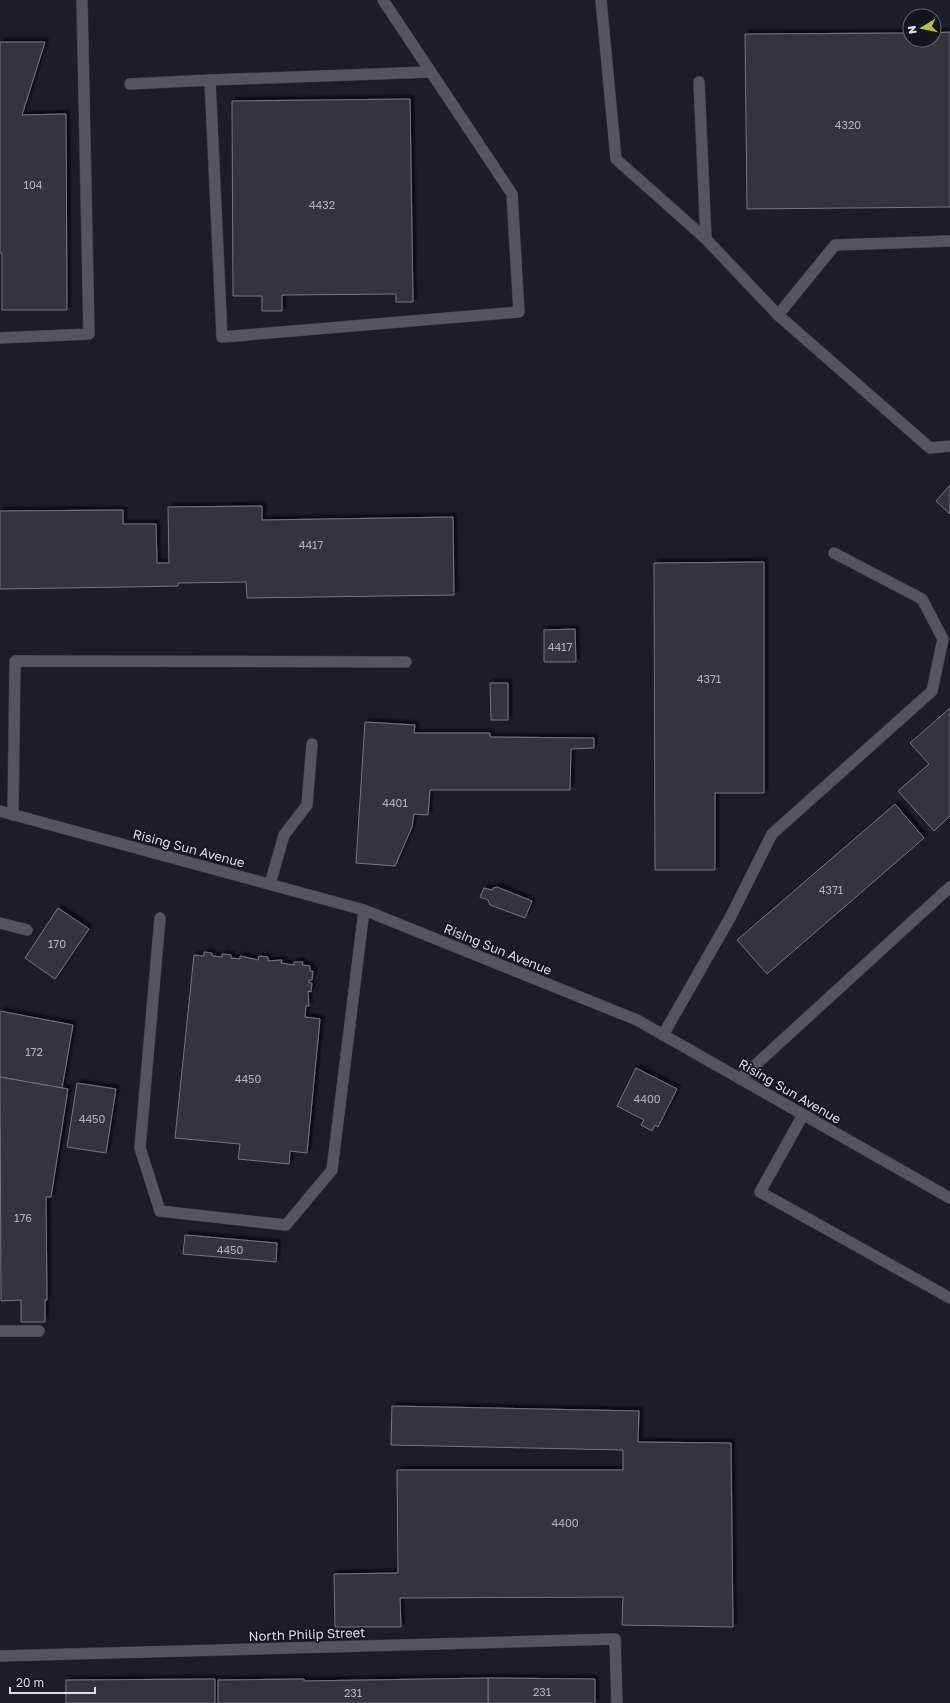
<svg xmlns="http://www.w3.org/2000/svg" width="950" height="1703" font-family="'Golos Text',sans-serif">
	<defs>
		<filter id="shadow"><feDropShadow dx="3.5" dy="-3.5" stdDeviation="1" flood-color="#0009"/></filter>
	</defs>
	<rect width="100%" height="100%" fill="#1b1e24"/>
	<g fill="#31343b" stroke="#74777f" filter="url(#shadow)">
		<polygon points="950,32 950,207 747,209 745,34 910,33 910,40 934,40 934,33"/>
		<polygon points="0,42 45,42 22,115 66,114 67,310 2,310 2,253 0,253"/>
		<polygon points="410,99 413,302 396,302 396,294 282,295 282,311 262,311 262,296 233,296 232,101"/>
		<polygon points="950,485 950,514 936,501"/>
		<polygon points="262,506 262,520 453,517 454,595 247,598 246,582 178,583 178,586 124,587 0,589 0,511 123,510 123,524 156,524 157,563 169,563 168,507"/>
		<polygon points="764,562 764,793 715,793 715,870 655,870 654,563"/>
		<polygon points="575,629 576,662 544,662 544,630"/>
		<polygon points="490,683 508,683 508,720 491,720"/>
		<polygon points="950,708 950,816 934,831 898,791 929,764 910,743"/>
		<polygon points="365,722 415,725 414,733 490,733 490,737 594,738 594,748 571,749 570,790 430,790 428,815 414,814 412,827 395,866 356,863"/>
		<polygon points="895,804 924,838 767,974 737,940"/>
		<polygon points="497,887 532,901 525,918 490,905 488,900 480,897 484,888 492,890 493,888"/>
		<polygon points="58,908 89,929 55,979 25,958"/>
		<polygon points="204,952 212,953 212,956 222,957 222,954 231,955 231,958 240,959 240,956 258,960 259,956 268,957 268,961 282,960 281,963 294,965 294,962 303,962 302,965 310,966 310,971 313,971 312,980 309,980 309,983 312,983 311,992 308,991 309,1006 306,1006 305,1017 320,1019 307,1153 290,1151 289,1164 238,1159 240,1144 175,1138 194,955 204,956"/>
		<polygon points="0,1011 73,1025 62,1088 0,1077"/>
		<polygon points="636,1068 677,1089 658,1127 655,1125 652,1131 641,1125 644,1120 617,1106"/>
		<polygon points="0,1077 68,1089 51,1197 46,1197 47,1300 45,1300 45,1322 21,1322 21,1300 1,1301"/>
		<polygon points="77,1083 116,1089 106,1153 67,1147"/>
		<polygon points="185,1235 277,1243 276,1262 183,1254"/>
		<polygon points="392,1406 639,1411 638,1442 731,1443 733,1627 622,1625 623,1597 400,1598 401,1627 335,1627 334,1574 398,1573 397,1470 623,1470 623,1450 391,1445"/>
		<polygon points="488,1678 595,1679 595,1703 488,1703"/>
		<polygon points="488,1678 488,1703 218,1703 218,1680 304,1679 304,1681"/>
		<polygon points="215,1679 215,1703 66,1703 66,1680"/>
	</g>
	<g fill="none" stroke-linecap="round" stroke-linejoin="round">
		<g stroke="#3a3c40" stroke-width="12">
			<g id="service">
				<polyline points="601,0 616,159 706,239 778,315 930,448 950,446"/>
				<polyline points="210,80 430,72"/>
				<polyline points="699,82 706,239"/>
				<polyline points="130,84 210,80 222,337 519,312 512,194 383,0"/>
				<polyline points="778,315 835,245 950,241"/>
				<polyline points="0,338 89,334 82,0"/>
				<polyline points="13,815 15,661 406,662"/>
				<polyline points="270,884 284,835 307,805 312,744"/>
				<polyline points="160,918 140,1148 160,1211 286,1225 332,1170 364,910"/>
				<polyline points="0,923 27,930"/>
				<polyline points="663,1035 731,916 772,834 932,691 943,639 922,599 834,553"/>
				<polyline points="740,1079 950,887"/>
				<polyline points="803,1115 760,1192 950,1298"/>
				<polyline points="0,1331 39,1331"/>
				<polyline points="0,1656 615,1639 617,1703"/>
			</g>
		</g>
		<g stroke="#3a3c40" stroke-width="12">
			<polyline id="tertiary" points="0,811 364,910 637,1020 950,1198"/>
		</g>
		<use href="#service" stroke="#52565d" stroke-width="11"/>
		<use href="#tertiary" stroke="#52565d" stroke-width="11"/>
	</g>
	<g text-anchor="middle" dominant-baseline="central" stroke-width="3.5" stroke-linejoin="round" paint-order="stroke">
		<g font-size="11" fill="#b2b4b9">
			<text x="848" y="124">4320</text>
			<text x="33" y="184">104</text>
			<text x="322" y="204">4432</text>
			<text x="311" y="544">4417</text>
			<text x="560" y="646">4417</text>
			<text x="709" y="678">4371</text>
			<text x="395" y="802">4401</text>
			<text x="831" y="889">4371</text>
			<text x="57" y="943">170</text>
			<text x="34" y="1051">172</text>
			<text x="248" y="1078">4450</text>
			<text x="647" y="1098">4400</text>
			<text x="92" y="1118">4450</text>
			<text x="23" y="1217">176</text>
			<text x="230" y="1249">4450</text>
			<text x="565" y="1522">4400</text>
			<text x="542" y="1691">231</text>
			<text x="353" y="1692">231</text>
		</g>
		<g font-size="13" fill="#dddfe3" stroke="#12151a">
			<text transform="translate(189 848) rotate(15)">Rising Sun Avenue</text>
			<text transform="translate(498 949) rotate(22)">Rising Sun Avenue</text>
			<text transform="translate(790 1091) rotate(30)">Rising Sun Avenue</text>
			<text transform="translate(307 1634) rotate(-2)">North Philip Street</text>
		</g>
	</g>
	<g transform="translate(922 28) rotate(260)"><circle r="19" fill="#12151a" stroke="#63666a"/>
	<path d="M0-3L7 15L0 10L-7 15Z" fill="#b7c148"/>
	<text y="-6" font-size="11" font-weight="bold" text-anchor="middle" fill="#dddfe3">N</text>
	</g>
	<path d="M10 1687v6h85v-6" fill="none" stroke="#dddfe3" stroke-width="2"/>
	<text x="16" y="1687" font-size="12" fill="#dddfe3" stroke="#12151a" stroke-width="3" paint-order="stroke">20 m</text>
</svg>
